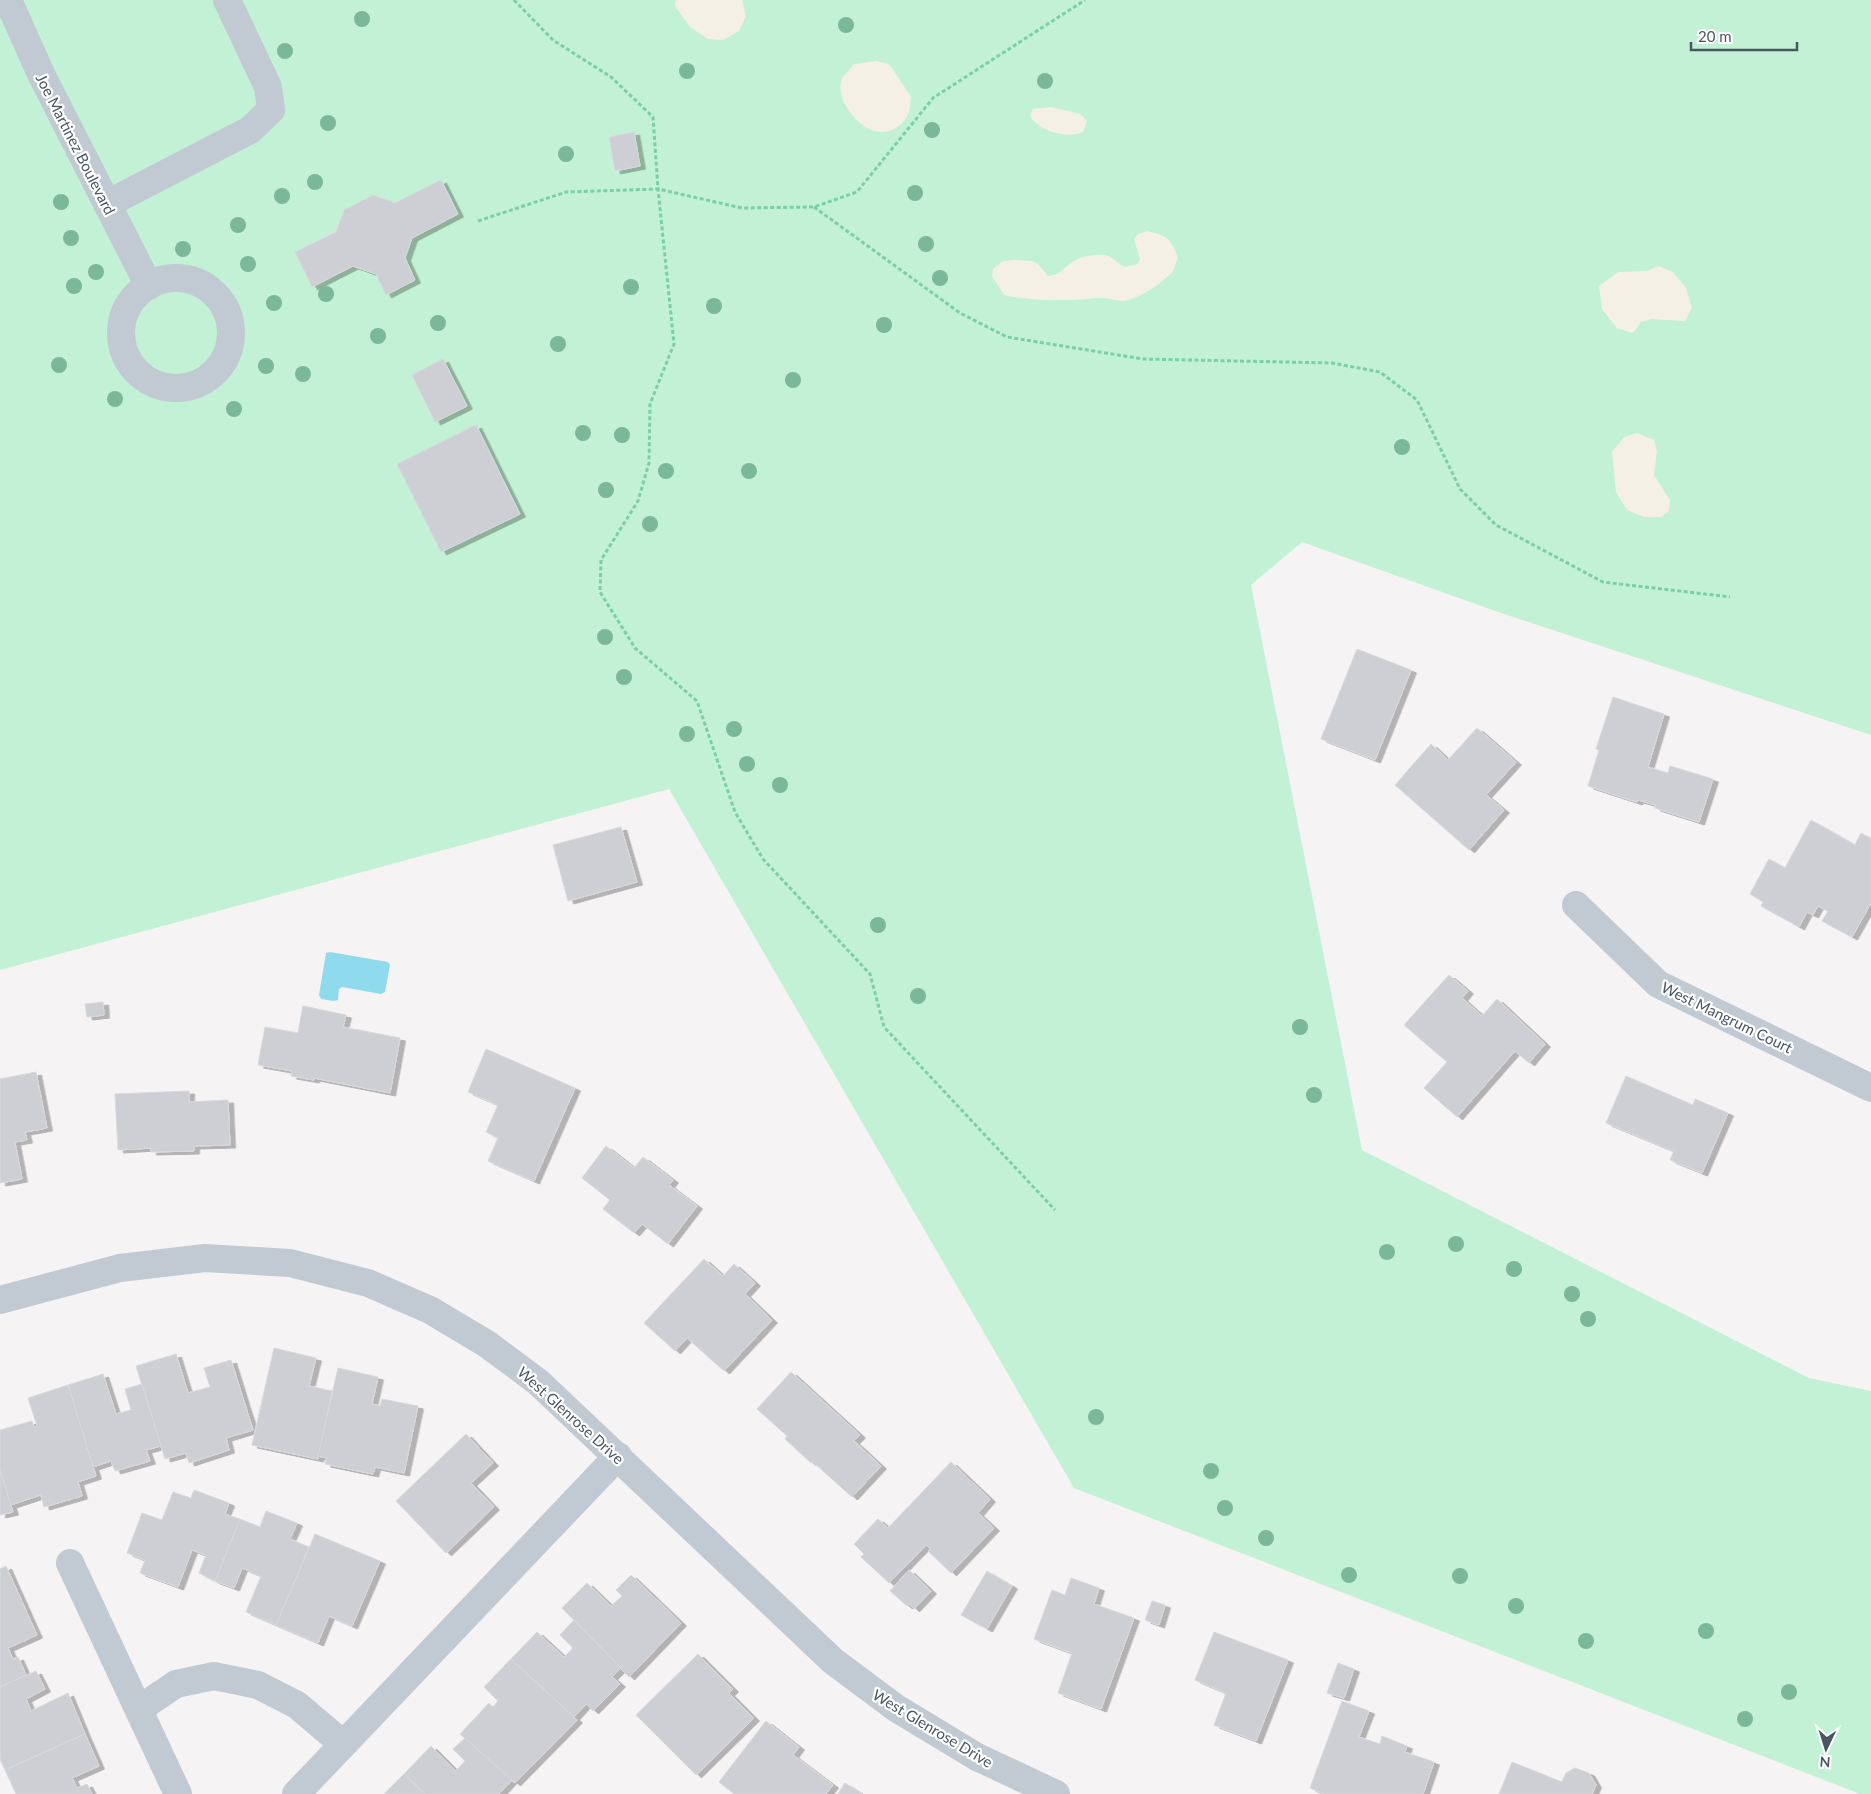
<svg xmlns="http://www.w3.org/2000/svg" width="1871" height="1794" font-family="Lato,sans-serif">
	<defs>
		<filter id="shadow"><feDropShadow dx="5.5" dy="3" stdDeviation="0" flood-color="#0004"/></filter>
	</defs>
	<rect width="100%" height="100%" fill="#f5f3f3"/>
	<polygon fill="#c3f1d5" points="0,0 1871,0 1871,735 1501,613 1302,542 1251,585 1362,1150 1809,1378 1871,1391 1871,1794 1860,1794 1074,1488 669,789 0,970"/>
	<g fill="#f5f0e5">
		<polygon points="676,0 742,0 746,16 739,31 723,40 708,39 690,27 675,6"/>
		<path d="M877 61 890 65 911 97C910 102 910 108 909 112 904 126 889 135 874 131 857 126 834 98 842 79 844 74 851 69 854 64Z"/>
		<path d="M1051 107 1080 114 1087 121 1083 132C1067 139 1039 131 1030 116L1033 109Z"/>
		<path d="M1147 231C1167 236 1171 238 1178 258 1176 262 1175 268 1172 272 1163 283 1137 300 1123 301 1114 301 1105 297 1096 298 1065 301 1035 302 1004 295L992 276 993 269 1003 261 1014 260 1032 261 1038 264 1048 276C1061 276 1064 266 1074 261 1082 256 1100 253 1108 256 1114 259 1119 264 1125 267L1137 264 1140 259 1134 239 1138 234Z"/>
		<polygon points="1658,266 1673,272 1686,288 1692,308 1685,321 1651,319 1641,322 1633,333 1617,328 1602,309 1599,286 1618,272 1647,271"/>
		<polygon points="1637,433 1654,440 1657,451 1654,475 1670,500 1669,511 1661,517 1644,517 1627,510 1616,492 1612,452 1624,437"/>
	</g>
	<polygon fill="#90daee" points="330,952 388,962 390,965 385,992 381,994 342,987 339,989 338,1000 334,1001 321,999 319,995 326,953"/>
	<g fill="#cdcfd5" stroke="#d7d9de" filter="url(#shadow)">
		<polygon points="634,132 640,166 615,171 609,137"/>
		<polygon points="441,180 458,214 412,238 405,258 415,280 386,295 376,274 353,266 312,287 295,252 336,232 344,210 373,195 395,203"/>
		<polygon points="443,359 467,406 435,422 412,375"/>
		<polygon points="476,425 520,514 441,552 397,464"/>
		<polygon points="1357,649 1411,670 1375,760 1321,739"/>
		<polygon points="1613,697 1664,714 1648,767 1668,773 1670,766 1713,779 1699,822 1655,808 1656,805 1638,800 1637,802 1588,786 1599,750 1596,749"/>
		<polygon points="1477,728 1516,762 1486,795 1504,810 1469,850 1395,785 1431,744 1448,760"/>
		<polygon points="1811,820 1855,845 1861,833 1871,839 1871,903 1852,937 1822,921 1828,911 1818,906 1813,915 1807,912 1799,927 1761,906 1763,902 1750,894 1769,859 1785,868"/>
		<polygon points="621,827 637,882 568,901 553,845"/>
		<polygon points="1449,975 1468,991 1462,998 1482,1016 1497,999 1545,1044 1529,1063 1515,1051 1457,1117 1424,1088 1447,1062 1404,1025"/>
		<polygon points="103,1002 104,1015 87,1017 85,1004"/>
		<polygon points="303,1006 346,1015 343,1027 400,1038 390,1093 314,1078 314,1080 291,1076 292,1071 258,1065 265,1027 298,1033"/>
		<polygon points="486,1049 575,1088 534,1181 488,1161 498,1138 486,1132 498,1105 468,1092"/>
		<polygon points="36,1072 47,1128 25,1132 27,1140 15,1142 22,1179 0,1183 0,1079"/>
		<polygon points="1626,1076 1693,1105 1695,1099 1728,1113 1702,1173 1670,1160 1674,1151 1606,1123"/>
		<polygon points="189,1091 189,1102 228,1100 230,1145 194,1146 194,1151 151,1152 151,1148 118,1150 115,1094"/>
		<polygon points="606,1146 634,1168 643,1157 673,1180 669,1185 697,1206 668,1244 642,1224 634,1233 603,1209 610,1200 582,1178"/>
		<polygon points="704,1259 723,1276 734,1264 755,1283 745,1294 772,1320 724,1371 687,1338 675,1351 644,1323"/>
		<polygon points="274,1348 316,1358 309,1386 332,1391 318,1459 252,1445"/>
		<polygon points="176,1354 188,1393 210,1387 204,1368 231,1360 253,1430 226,1438 229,1450 189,1463 186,1453 165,1459 136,1366"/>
		<polygon points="338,1368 378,1377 372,1404 380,1406 382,1399 418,1406 404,1473 375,1467 373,1474 325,1464 327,1458 318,1456"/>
		<polygon points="791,1372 860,1435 854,1441 881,1466 852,1497 812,1461 811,1463 785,1439 787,1436 757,1409"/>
		<polygon points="103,1374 116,1414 131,1410 125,1389 142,1384 161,1446 146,1450 150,1461 115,1471 111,1461 93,1467 68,1385"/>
		<polygon points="68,1385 96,1476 78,1482 82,1496 44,1507 41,1495 11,1505 0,1469 0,1430 32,1421 34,1427 37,1426 28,1398"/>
		<polygon points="466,1434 493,1463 471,1483 494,1507 446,1553 396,1501"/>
		<polygon points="951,1462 990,1499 978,1513 994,1528 951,1573 928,1551 930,1549 926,1545 889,1583 861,1557 864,1554 854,1544 878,1519 888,1528"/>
		<polygon points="0,1469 13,1512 0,1515"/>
		<polygon points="194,1490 229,1503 225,1514 240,1519 215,1581 199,1573 206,1555 192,1550 178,1587 140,1573 145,1560 127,1553 142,1513 162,1520 173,1492 191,1498"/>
		<polygon points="266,1511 297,1523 290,1539 309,1547 276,1625 246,1612 261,1576 242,1568 234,1588 215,1581 240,1519 260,1527"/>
		<polygon points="315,1534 380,1561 352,1626 329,1616 318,1643 276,1625"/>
		<polygon points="6,1566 37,1635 8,1648 13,1659 18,1657 26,1675 0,1687 0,1569"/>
		<polygon points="909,1570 931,1591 914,1609 909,1604 907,1606 890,1591"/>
		<polygon points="987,1571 1012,1586 987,1629 961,1615"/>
		<polygon points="631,1575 681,1623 629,1677 562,1608 587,1583 611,1606 622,1596 616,1590"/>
		<polygon points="1071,1578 1099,1588 1094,1604 1134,1618 1101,1709 1058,1693 1072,1653 1034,1639 1052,1590 1065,1595"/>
		<polygon points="1152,1601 1165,1605 1159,1625 1145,1620"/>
		<polygon points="574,1620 621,1668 612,1677 620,1684 593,1711 586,1704 574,1717 511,1659 537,1632 564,1657 573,1648 560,1635"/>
		<polygon points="1214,1632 1288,1660 1256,1741 1214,1725 1226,1693 1195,1680"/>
		<polygon points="698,1654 733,1689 729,1693 754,1718 696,1775 636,1715"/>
		<polygon points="511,1659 577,1720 515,1783 460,1734 489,1703 493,1707 498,1701 484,1687"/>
		<polygon points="1338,1663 1354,1669 1344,1698 1327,1693"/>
		<polygon points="36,1671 45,1689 26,1699 31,1711 68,1693 85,1734 5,1770 0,1759 0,1687"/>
		<polygon points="1342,1701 1369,1711 1359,1737 1380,1744 1382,1736 1407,1746 1405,1752 1434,1762 1423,1794 1325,1794 1310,1788"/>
		<polygon points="766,1721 799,1747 793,1755 833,1785 826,1794 734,1794 719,1782"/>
		<polygon points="85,1734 99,1766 72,1778 77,1788 87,1784 92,1794 16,1794 5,1770"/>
		<polygon points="465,1738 512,1780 499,1794 425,1794 404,1774 431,1746 456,1771 465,1761 453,1749"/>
		<polygon points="1512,1762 1562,1782 1566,1773 1575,1768 1589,1773 1596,1785 1592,1794 1499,1794"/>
		<polygon points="404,1774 425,1794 384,1794"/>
		<polygon points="845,1783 862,1794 838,1794"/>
	</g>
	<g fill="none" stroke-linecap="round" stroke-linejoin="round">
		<g stroke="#7ad0a6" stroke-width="3" stroke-dasharray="4 2.5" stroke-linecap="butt">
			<polyline points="514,0 553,40 611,77 653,117 658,189 674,344 650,404 649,463 638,501 601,560 600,592 635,648 697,701 735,812 763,859 870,974 884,1027 1055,1210"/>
			<polyline points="814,207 960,313 1007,337 1143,359 1332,363 1380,372 1417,400 1460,489 1496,525 1603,582 1730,597"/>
			<polyline points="478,221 566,192 658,189 742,208 814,207 857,192 933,98 1085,0"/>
		</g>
		<g stroke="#c1cad2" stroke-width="28">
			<polyline points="8,0 41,74 149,286"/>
			<polyline points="107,204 250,130 271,110 268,87 227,0"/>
			<circle cx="176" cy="333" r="55"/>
			<polyline points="1576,905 1658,984 1871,1088"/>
			<polyline points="0,1300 120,1268 205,1258 290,1263 368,1283 430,1310 487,1344 538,1382 833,1661 896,1708 977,1757 1056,1794"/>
			<polyline points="70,1563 178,1794"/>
			<polyline points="139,1709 176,1684 214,1676 258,1685 297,1705 343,1744"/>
			<polyline points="296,1794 618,1456"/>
		</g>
	</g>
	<g fill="#7bb799">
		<circle cx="362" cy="19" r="8"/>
		<circle cx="846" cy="25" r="8"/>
		<circle cx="285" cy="51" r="8"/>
		<circle cx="687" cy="71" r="8"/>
		<circle cx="1045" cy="81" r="8"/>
		<circle cx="328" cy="123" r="8"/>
		<circle cx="932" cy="130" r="8"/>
		<circle cx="566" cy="154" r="8"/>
		<circle cx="315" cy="182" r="8"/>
		<circle cx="915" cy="193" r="8"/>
		<circle cx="282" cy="196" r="8"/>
		<circle cx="61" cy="202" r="8"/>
		<circle cx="238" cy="225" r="8"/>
		<circle cx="71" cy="238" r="8"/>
		<circle cx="926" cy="244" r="8"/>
		<circle cx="183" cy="249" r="8"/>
		<circle cx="248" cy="264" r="8"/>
		<circle cx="96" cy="272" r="8"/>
		<circle cx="940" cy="278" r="8"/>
		<circle cx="74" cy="286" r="8"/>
		<circle cx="631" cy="287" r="8"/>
		<circle cx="326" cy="294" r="8"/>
		<circle cx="274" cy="303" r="8"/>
		<circle cx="714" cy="306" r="8"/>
		<circle cx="438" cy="323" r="8"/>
		<circle cx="884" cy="325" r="8"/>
		<circle cx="378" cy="336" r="8"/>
		<circle cx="558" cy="344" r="8"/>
		<circle cx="59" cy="365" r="8"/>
		<circle cx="266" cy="366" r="8"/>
		<circle cx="303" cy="374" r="8"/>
		<circle cx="793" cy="380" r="8"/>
		<circle cx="115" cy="399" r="8"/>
		<circle cx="234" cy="409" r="8"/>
		<circle cx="583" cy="433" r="8"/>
		<circle cx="622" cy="435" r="8"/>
		<circle cx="1402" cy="447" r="8"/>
		<circle cx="666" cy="471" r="8"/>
		<circle cx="749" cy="471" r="8"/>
		<circle cx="606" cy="490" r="8"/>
		<circle cx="650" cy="524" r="8"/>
		<circle cx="605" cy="637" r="8"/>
		<circle cx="624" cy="677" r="8"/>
		<circle cx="734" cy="729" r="8"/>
		<circle cx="687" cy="734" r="8"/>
		<circle cx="747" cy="764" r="8"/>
		<circle cx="780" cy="785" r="8"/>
		<circle cx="878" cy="925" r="8"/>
		<circle cx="918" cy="996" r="8"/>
		<circle cx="1300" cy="1027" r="8"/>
		<circle cx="1314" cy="1095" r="8"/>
		<circle cx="1456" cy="1244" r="8"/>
		<circle cx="1387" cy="1252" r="8"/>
		<circle cx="1514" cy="1269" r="8"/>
		<circle cx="1572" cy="1294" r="8"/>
		<circle cx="1588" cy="1319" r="8"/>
		<circle cx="1096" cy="1417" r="8"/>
		<circle cx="1211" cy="1471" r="8"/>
		<circle cx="1225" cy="1508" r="8"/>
		<circle cx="1266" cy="1538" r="8"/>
		<circle cx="1349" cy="1575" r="8"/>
		<circle cx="1460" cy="1576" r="8"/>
		<circle cx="1516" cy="1606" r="8"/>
		<circle cx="1706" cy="1631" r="8"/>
		<circle cx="1586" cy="1641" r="8"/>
		<circle cx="1789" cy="1692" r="8"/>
		<circle cx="1745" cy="1719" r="8"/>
	</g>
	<g text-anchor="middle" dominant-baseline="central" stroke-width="4.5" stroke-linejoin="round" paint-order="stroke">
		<g font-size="15" fill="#4a5661" stroke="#fff">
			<text transform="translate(76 144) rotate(63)">Joe Martinez Boulevard</text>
			<text transform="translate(1727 1017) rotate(26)">West Mangrum Court</text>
			<text transform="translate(571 1415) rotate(42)">West Glenrose Drive</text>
			<text transform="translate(933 1728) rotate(31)">West Glenrose Drive</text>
		</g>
	</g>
	<g transform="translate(1826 1749) rotate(184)" stroke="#ffffff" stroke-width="4" paint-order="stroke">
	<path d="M0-4L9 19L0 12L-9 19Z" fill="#4a5661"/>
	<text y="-8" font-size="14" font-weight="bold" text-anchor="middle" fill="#4a5661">N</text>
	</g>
	<path d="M1691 42v8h106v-8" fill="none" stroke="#4a5661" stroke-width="2.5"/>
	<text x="1698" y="42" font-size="15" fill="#4a5661" stroke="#ffffff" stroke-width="4" paint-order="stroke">20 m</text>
</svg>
